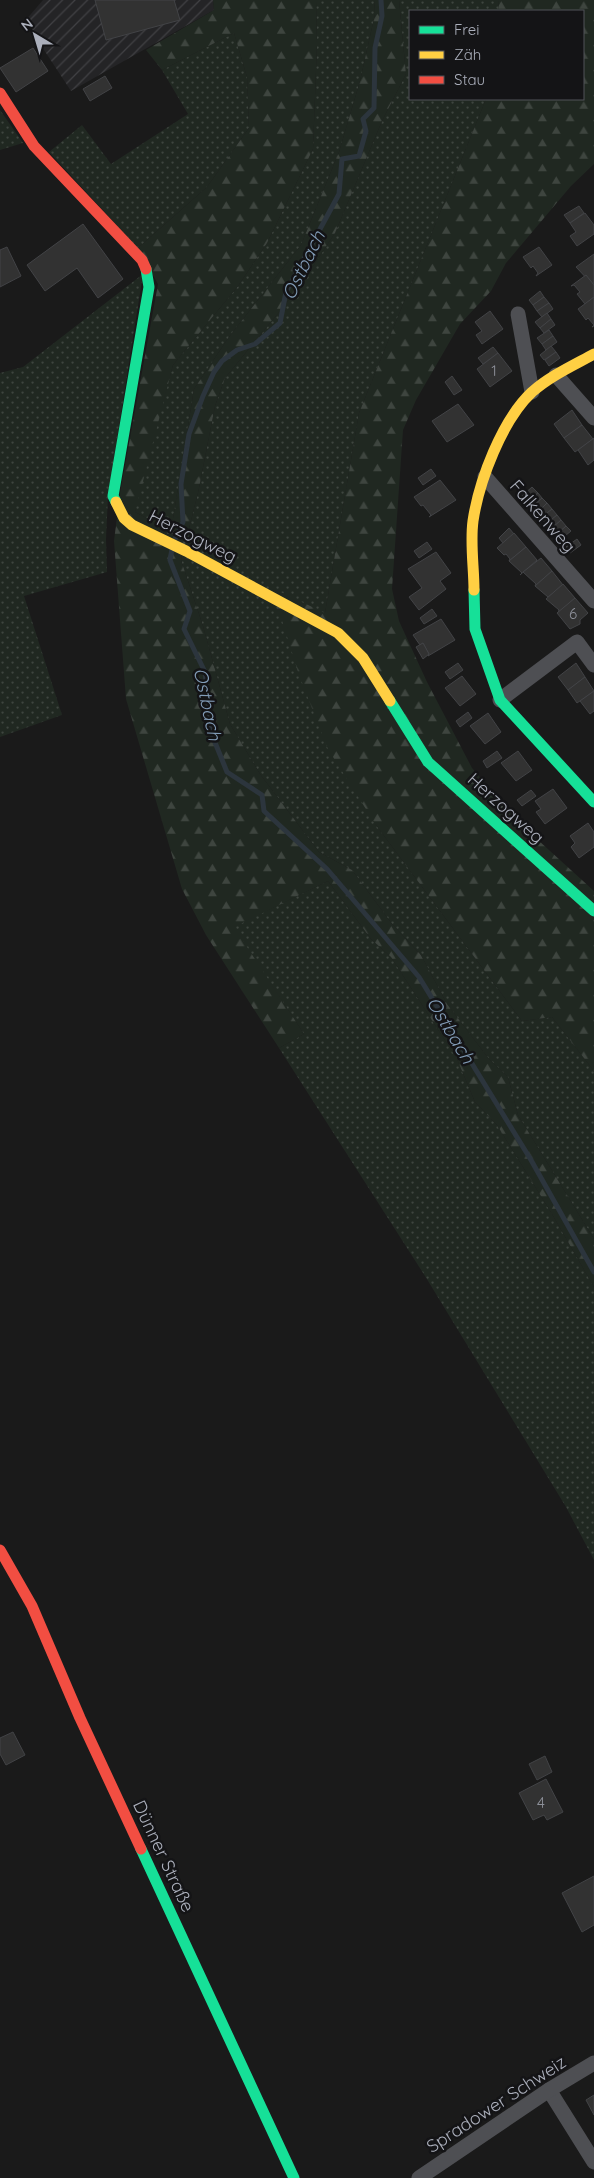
<svg xmlns="http://www.w3.org/2000/svg" width="594" height="2178" font-family="Quicksand,sans-serif">
	<defs>
		<pattern id="industrial-furrows" width="10" height="10" patternUnits="userSpaceOnUse" patternTransform="scale(1.25)"><rect width="10" height="10" fill="#242426"/><path d="M-1 1l2-2M0 10L10 0M9 11l2-2" fill="none" stroke="#414144"/></pattern>
		<pattern id="grass-dots" width="8" height="8" patternUnits="userSpaceOnUse" patternTransform="scale(1.25)"><rect width="8" height="8" fill="#202821"/><path d="M2 2h.1M6 6h.1" fill="none" stroke="#3e453f" stroke-width="1.8" stroke-linecap="round"/></pattern>
		<pattern id="forest-firs" width="22" height="20" patternUnits="userSpaceOnUse" patternTransform="scale(1.25)"><rect width="22" height="20" fill="#202821"/><path d="M5 1l3.5 6h-7zM16 11l3.5 6h-7z" fill="#3e453f"/></pattern>
	</defs>
	<rect width="100%" height="100%" fill="#1a1a1a"/>
	<polygon fill="url(#industrial-furrows)" points="43,0 213,0 214,10 71,91 25,21"/>
	<g fill="url(#grass-dots)">
		<polygon points="316,0 374,0 375,14 360,81 339,152 301,245 229,337 194,389 171,531 135,512 138,493 173,365 238,286 267,243 313,149 317,44"/>
		<polygon points="399,0 499,0 498,11 410,11 410,99 486,99 359,413 325,613 376,825 522,1021 552,1017 594,1071 594,1239 518,1115 508,1077 489,1059 447,1004 421,955 392,924 352,870 319,852 260,774 230,724 203,626 181,560 198,493 215,406 225,378 298,289 335,233 382,121 406,74"/>
		<polygon points="234,33 247,77 249,128 207,187 138,248 49,152 82,125 111,164 188,114 162,70"/>
		<polygon points="0,110 23,143 0,150"/>
		<polygon points="143,274 108,496 106,539 107,572 24,596 62,715 0,737 0,373 23,367"/>
		<polygon points="328,881 371,939 391,957 457,1059 475,1102 497,1125 552,1214 594,1287 594,1560 566,1507 425,1276 279,1048 304,1034 233,927"/>
	</g>
	<g fill="url(#forest-firs)">
		<polygon points="213,0 316,0 317,44 313,149 267,243 238,286 173,365 135,512 171,531 194,389 229,337 301,245 339,152 360,81 375,14 374,0 399,0 406,74 382,121 335,233 298,289 225,378 215,406 198,493 181,560 203,626 230,724 260,774 319,852 352,870 392,924 421,955 447,1004 489,1059 508,1077 518,1115 594,1239 594,1287 552,1214 497,1125 475,1102 457,1059 391,957 371,939 328,881 234,927 304,1034 279,1048 206,935 182,889 126,699 114,541 120,493 158,284 138,248 207,187 249,128 247,77 234,33 162,70 146,50 214,10"/>
		<polygon points="499,0 594,0 594,164 571,186 506,263 491,291 460,324 416,400 403,430 392,589 399,621 427,682 472,768 516,820 594,891 594,1071 552,1017 522,1021 376,825 328,749 299,675 272,588 325,613 359,413 486,99 583,99 583,11 498,11"/>
	</g>
	<g fill="none" stroke-linecap="round" stroke-linejoin="round">
		<g stroke="#2c353d" stroke-width="5">
			<polyline points="175,539 183,522 181,484 189,434 203,396 214,372 222,361 237,350 255,344 280,323 286,292 339,194 342,159 359,156 366,131 363,119 374,108 375,48 382,16 381,0"/>
			<polyline points="172,549 170,560 190,611 184,629 205,672 212,735 227,772 262,795 264,811 327,869 419,977 531,1160 594,1272"/>
		</g>
	</g>
	<g fill="#323232" stroke="#424346">
		<polygon points="95,0 174,0 180,20 106,40"/>
		<polygon points="33,48 48,71 16,92 0,68"/>
		<polygon points="105,76 112,88 90,101 83,89"/>
		<polygon points="579,206 584,213 570,223 564,215"/>
		<polygon points="585,213 594,225 594,234 577,246 570,236 576,232 570,223"/>
		<polygon points="83,224 123,279 98,298 77,268 45,291 27,265"/>
		<polygon points="7,247 21,276 0,287 0,250"/>
		<polygon points="539,247 552,265 536,276 538,273 533,266 531,268 523,257"/>
		<polygon points="594,254 594,283 592,284 576,267"/>
		<polygon points="586,275 594,285 594,297 585,304 577,294 580,292 574,285 571,286"/>
		<polygon points="540,291 544,297 533,305 529,300"/>
		<polygon points="544,297 549,303 537,311 533,305"/>
		<polygon points="594,297 594,326 592,327 594,325 588,318 586,320 578,309"/>
		<polygon points="549,303 553,309 542,317 537,311"/>
		<polygon points="490,311 503,329 482,344 476,335 482,331 475,322"/>
		<polygon points="547,313 551,319 540,328 535,322"/>
		<polygon points="551,319 555,325 544,333 540,328"/>
		<polygon points="549,330 553,336 542,344 537,338"/>
		<polygon points="553,336 557,342 546,350 542,344"/>
		<polygon points="551,346 556,352 544,360 540,355"/>
		<polygon points="493,347 498,353 483,364 478,358"/>
		<polygon points="556,352 560,358 549,366 545,360"/>
		<polygon points="498,353 512,371 490,387 477,369"/>
		<polygon points="452,376 462,390 454,395 445,382"/>
		<polygon points="458,404 474,425 447,442 432,421"/>
		<polygon points="572,410 582,425 564,438 554,424"/>
		<polygon points="582,425 593,439 575,452 564,438"/>
		<polygon points="594,438 594,460 588,465 578,450"/>
		<polygon points="431,469 436,476 423,485 418,478"/>
		<polygon points="440,480 456,500 429,517 431,515 423,505 421,506 414,497"/>
		<polygon points="532,487 538,493 527,502 522,496"/>
		<polygon points="538,493 542,498 532,507 527,502"/>
		<polygon points="542,498 547,503 537,513 532,507"/>
		<polygon points="547,503 552,509 541,518 537,513"/>
		<polygon points="552,509 557,515 546,524 541,518"/>
		<polygon points="557,515 561,520 551,529 546,524"/>
		<polygon points="561,520 566,526 556,535 551,529"/>
		<polygon points="566,526 571,531 560,540 556,535"/>
		<polygon points="509,528 514,534 503,543 499,538"/>
		<polygon points="514,533 526,547 509,561 510,559 506,554 504,555 497,548"/>
		<polygon points="577,539 581,545 570,553 566,547"/>
		<polygon points="427,542 432,549 419,558 414,551"/>
		<polygon points="526,547 537,560 520,575 522,573 509,561"/>
		<polygon points="436,552 451,573 440,581 446,589 419,610 409,597 422,588 408,569"/>
		<polygon points="541,558 552,571 535,586 536,584 523,572"/>
		<polygon points="552,571 563,585 548,597 535,586"/>
		<polygon points="563,584 575,598 558,613 559,610 546,599"/>
		<polygon points="575,598 588,613 580,620 580,624 570,629 557,613"/>
		<polygon points="432,609 437,616 424,624 420,618"/>
		<polygon points="441,619 455,640 428,656 429,654 423,643 420,645 413,635"/>
		<polygon points="423,643 429,654 423,659 416,647"/>
		<polygon points="458,663 463,670 450,679 445,672"/>
		<polygon points="576,663 585,677 568,690 558,677"/>
		<polygon points="462,676 476,694 460,706 445,688"/>
		<polygon points="585,677 594,691 577,703 568,690"/>
		<polygon points="594,691 594,711 590,714 580,701"/>
		<polygon points="468,712 472,718 460,727 456,721"/>
		<polygon points="488,713 501,732 485,744 470,726"/>
		<polygon points="497,751 502,758 487,768 483,761"/>
		<polygon points="518,751 532,770 516,781 501,763"/>
		<polygon points="553,789 567,808 545,824 536,812 541,809 535,801"/>
		<polygon points="531,790 536,796 522,806 517,800"/>
		<polygon points="588,823 594,832 594,847 579,858 571,847 575,843 570,836"/>
		<polygon points="13,1732 25,1755 6,1765 0,1754 0,1738"/>
		<polygon points="545,1756 552,1772 537,1780 529,1764"/>
		<polygon points="546,1779 563,1812 547,1820 544,1815 533,1820 519,1793"/>
		<polygon points="594,1876 594,1925 582,1932 562,1893"/>
		<polygon points="594,2095 594,2115 586,2100"/>
	</g>
	<g fill="none" stroke-linecap="round" stroke-linejoin="round">
		<g stroke="#4e4f53" stroke-width="15">
			<polyline points="518,314 532,392"/>
			<polyline points="556,375 594,418"/>
			<polyline points="485,477 594,601"/>
			<polyline points="500,700 577,642 594,665"/>
			<polyline points="549,2090 594,2162"/>
			<polyline points="419,2178 549,2090 594,2063"/>
		</g>
		<g stroke="#16e098" stroke-width="11">
			<polyline points="116,502 113,496 149,287 146,269"/>
			<polyline points="474,590 475,629 500,700 594,802"/>
			<polyline points="390,701 428,762 594,911"/>
			<polyline points="141,1849 294,2178"/>
		</g>
		<g stroke="#ffcf43" stroke-width="11">
			<polyline points="116,502 124,518 132,525 186,551 338,633 363,658 390,701"/>
			<path d="M474 590C474 568 470 543 473 521 479 481 502 420 532 392 550 376 574 365 594 354"/>
		</g>
		<g stroke="#f24e42" stroke-width="11">
			<polyline points="0,93 34,146 142,260 146,269"/>
			<polyline points="0,1550 32,1606 80,1718 141,1849"/>
		</g>
	</g>
	<g text-anchor="middle" dominant-baseline="central" stroke-width="5" stroke-linejoin="round" paint-order="stroke">
		<g font-size="15" fill="#8d9099">
			<text x="494" y="370">1</text>
			<text x="573" y="613">6</text>
			<text x="541" y="1802">4</text>
		</g>
		<g font-size="18" fill="#abafbb" stroke="#141416">
			<text transform="translate(543 516) rotate(49)">Falkenweg</text>
			<text transform="translate(193 536) rotate(27)">Herzogweg</text>
			<text transform="translate(506 808) rotate(42)">Herzogweg</text>
			<text transform="translate(164 1856) rotate(65)">Dünner Straße</text>
			<text transform="translate(496 2104) rotate(-33)">Spradower Schweiz</text>
		</g>
		<g font-size="19" font-style="italic" fill="#829cb7" stroke="#141416">
			<text transform="translate(303 265) rotate(-64)">Ostbach</text>
			<text transform="translate(208 704) rotate(78)">Ostbach</text>
			<text transform="translate(451 1030) rotate(59)">Ostbach</text>
		</g>
	</g>
	<rect x="409" y="10" width="175" height="90" fill="#141416" stroke="#505258"/>
	<rect x="419" y="26" width="25" height="8" fill="#16e098" stroke="#505258"/>
	<text x="454" y="35" font-size="15" fill="#abafbb">Frei</text>
	<rect x="419" y="51" width="25" height="8" fill="#ffcf43" stroke="#505258"/>
	<text x="454" y="60" font-size="15" fill="#abafbb">Zäh</text>
	<rect x="419" y="76" width="25" height="8" fill="#f24e42" stroke="#505258"/>
	<text x="454" y="85" font-size="15" fill="#abafbb">Stau</text>
	<g transform="translate(35 35) rotate(322)" stroke="#141416" stroke-width="4" paint-order="stroke">
	<path d="M0-4L9 19L0 12L-9 19Z" fill="#abafbb"/>
	<text y="-8" font-size="14" font-weight="bold" text-anchor="middle" fill="#abafbb">N</text>
	</g>
</svg>
